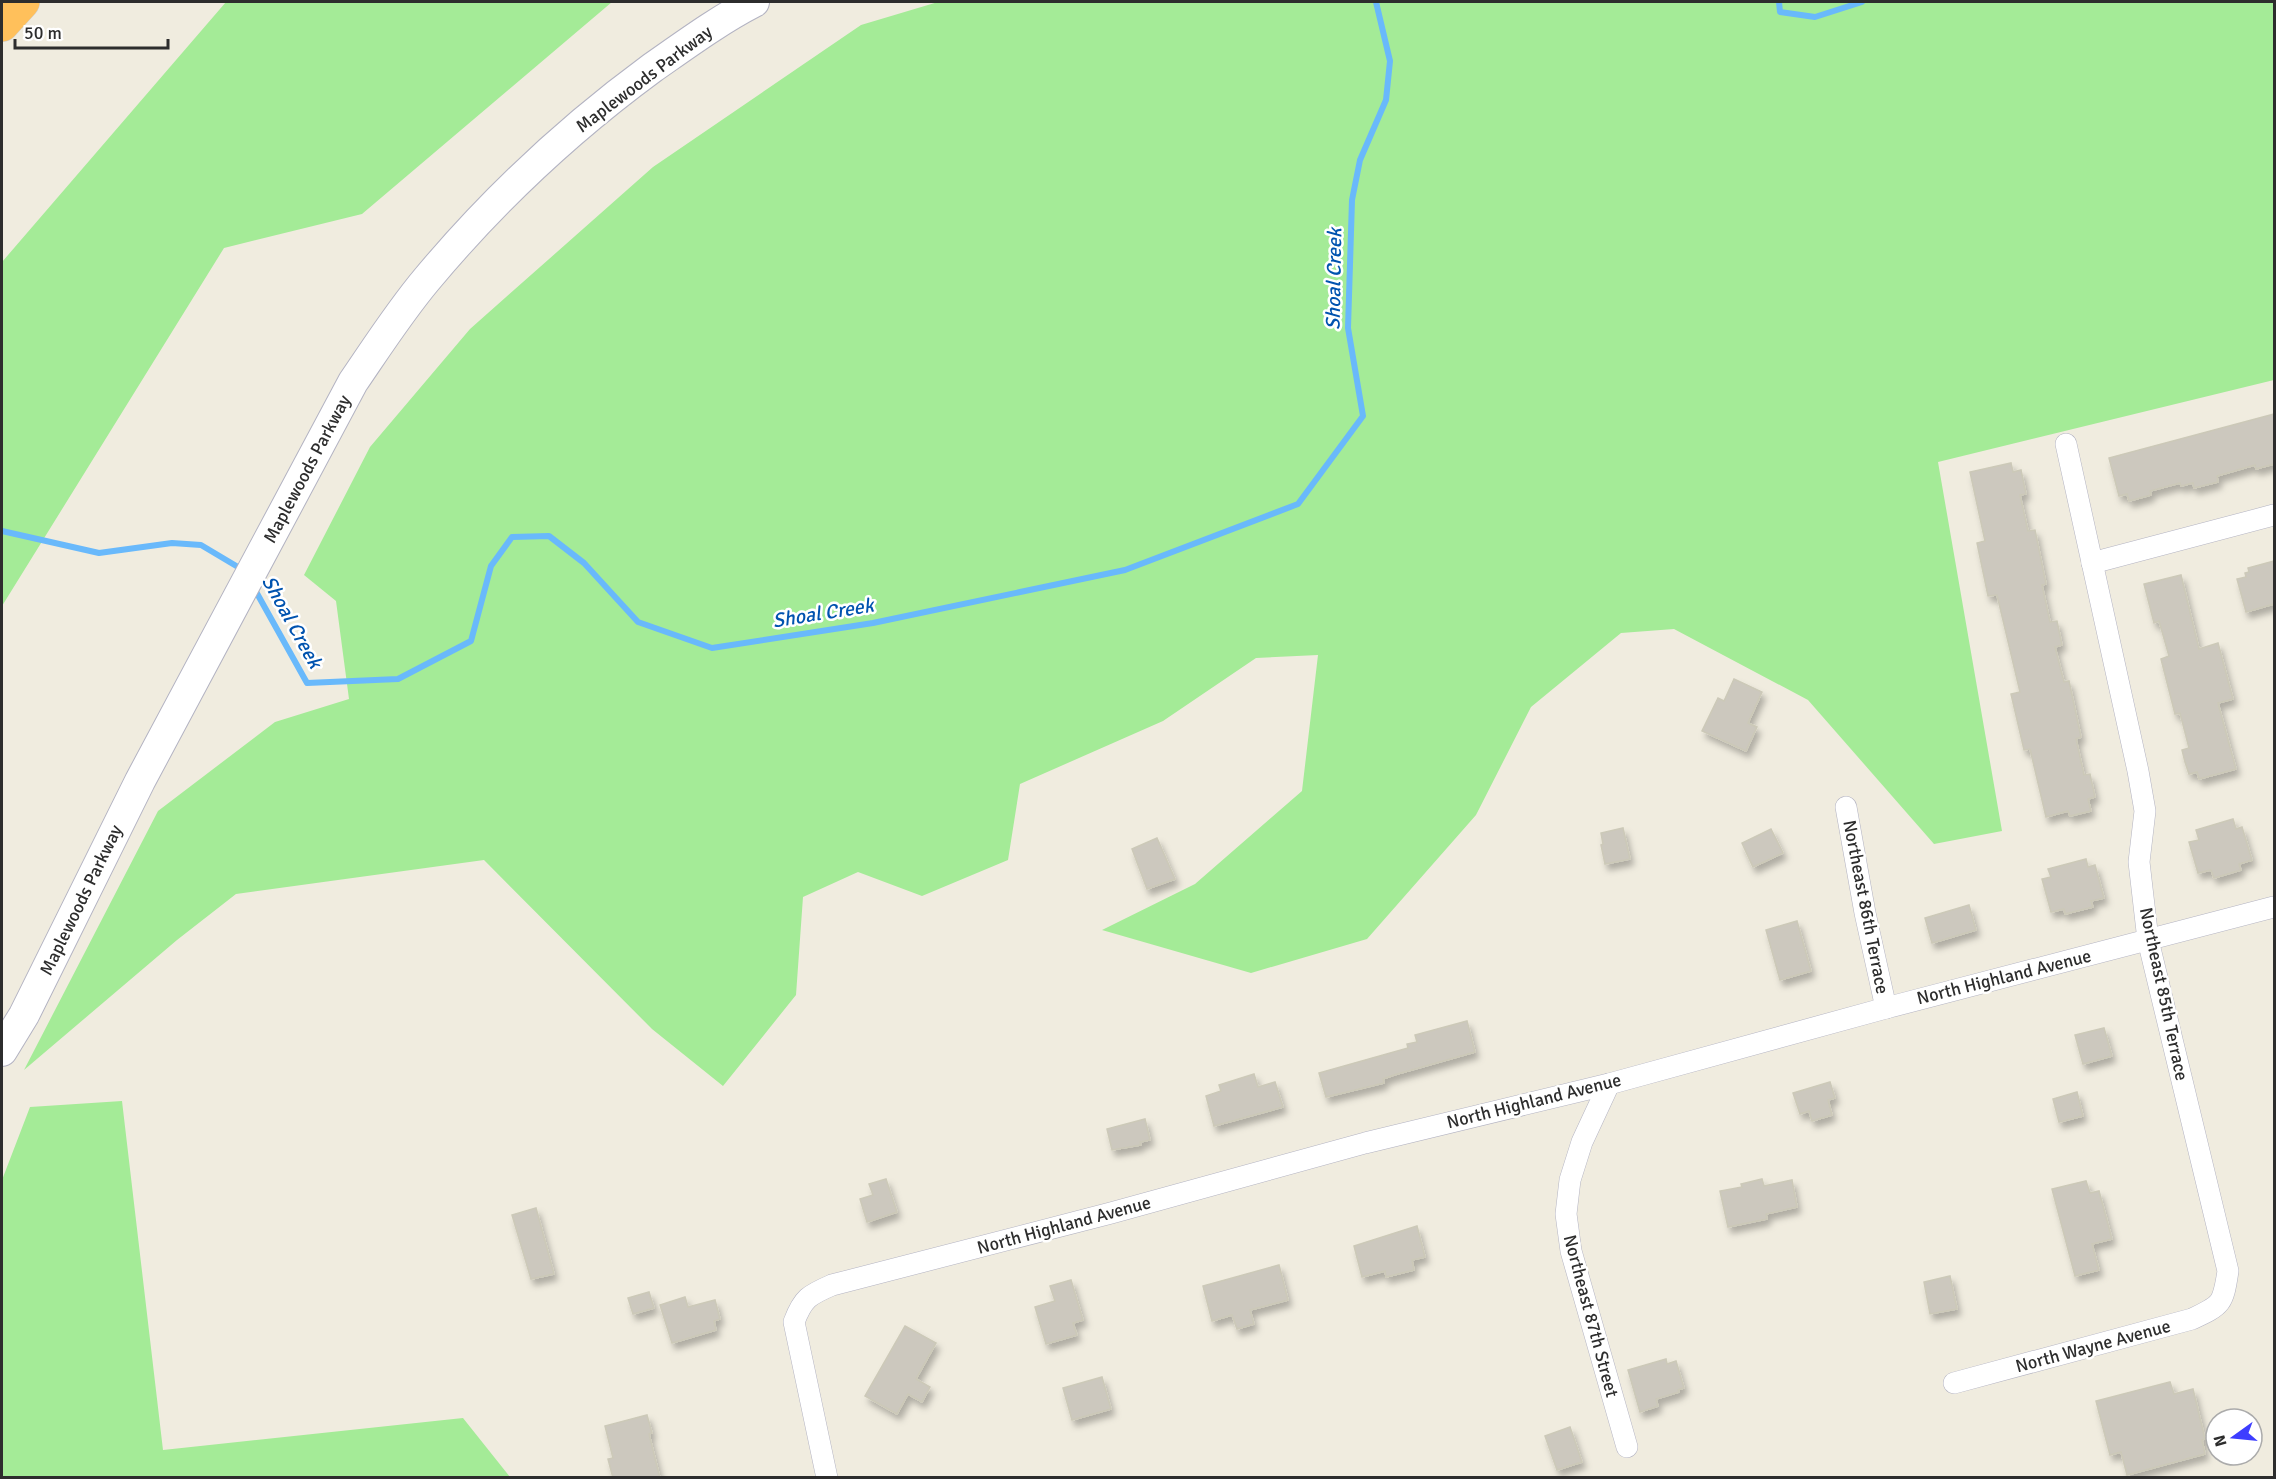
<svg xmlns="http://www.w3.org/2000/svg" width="2276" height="1479" font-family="Signika,sans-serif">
	<defs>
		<filter id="shadow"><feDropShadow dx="3.5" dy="6" stdDeviation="3" flood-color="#0004"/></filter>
	</defs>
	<rect width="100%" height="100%" fill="#f0ecdf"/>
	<g fill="#a4eb97">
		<polygon points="226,2 612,2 362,214 224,248 2,606 2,262"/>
		<polygon points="938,2 2274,2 2274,380 1938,462 2002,831 1934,844 1808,700 1674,629 1621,633 1531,707 1476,815 1367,939 1251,973 1102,930 1195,884 1302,791 1318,655 1256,658 1163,721 1020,784 1008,860 922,896 858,872 803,897 796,995 723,1086 652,1029 484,860 236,894 177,940 24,1070 158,811 275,722 349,699 336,601 304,575 370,447 470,329 653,167 861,25"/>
		<polygon points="122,1101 163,1450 463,1418 510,1477 2,1477 2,1180 30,1107"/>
	</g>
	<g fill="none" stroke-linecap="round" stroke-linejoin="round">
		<g stroke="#69b9fb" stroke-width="6">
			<polyline points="1779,2 1780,12 1815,17 1862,2"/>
			<polyline points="2,531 99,553 172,543 201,545 243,570"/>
			<polyline points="254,588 307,683 398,679 471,641 491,566 512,537 549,536 584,563 638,622 712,648 873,623 1125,570 1298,504 1363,416 1348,328 1352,200 1360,160 1386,100 1390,61 1376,2"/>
		</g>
	</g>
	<g fill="#ccc8be" stroke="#ccc9b8" stroke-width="1.5" filter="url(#shadow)">
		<polygon points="2274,414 2274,464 2256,469 2255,465 2217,476 2218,482 2194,488 2193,483 2181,486 2180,483 2150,491 2151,495 2129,501 2127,494 2119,496 2109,458"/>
		<polygon points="2011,463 2013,472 2021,470 2026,494 2020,495 2028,531 2035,530 2046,584 2042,585 2050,622 2057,621 2062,645 2055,647 2064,682 2069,681 2081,737 2076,739 2084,775 2090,774 2095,797 2088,799 2091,811 2070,816 2068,811 2046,817 2030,749 2024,750 2011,694 2020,692 1997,595 1988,596 1977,543 1985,541 1970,472"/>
		<polygon points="2274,561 2274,604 2246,612 2237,579 2246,577 2245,573 2249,572 2248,568"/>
		<polygon points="2181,575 2199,649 2218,643 2233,699 2218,703 2236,769 2199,779 2197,772 2189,774 2185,762 2182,750 2189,748 2180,713 2175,714 2161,659 2169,656 2159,621 2154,623 2144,584"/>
		<polygon points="1734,679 1762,692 1748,723 1757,727 1746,751 1702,731 1718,698 1724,701"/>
		<polygon points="2233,819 2236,829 2242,827 2252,860 2239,864 2241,870 2214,878 2211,870 2198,873 2189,842 2199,840 2196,830"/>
		<polygon points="1623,828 1630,859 1605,864 1601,845 1603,844 1601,833"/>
		<polygon points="1771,829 1783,853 1753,867 1742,843"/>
		<polygon points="1157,838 1175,879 1147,889 1132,849"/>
		<polygon points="2086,859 2088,867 2095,865 2104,898 2091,901 2093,907 2065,914 2064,909 2051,912 2042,879 2051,877 2048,869"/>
		<polygon points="1969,905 1976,930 1932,943 1925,918"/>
		<polygon points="1797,921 1811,971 1780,980 1766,930"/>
		<polygon points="1467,1021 1475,1052 1394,1075 1383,1079 1384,1083 1326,1097 1319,1073 1408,1048 1407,1044 1417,1042 1415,1035"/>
		<polygon points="2104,1028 2112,1056 2083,1064 2075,1035"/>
		<polygon points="1254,1074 1258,1087 1275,1082 1283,1107 1214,1126 1206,1096 1221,1091 1219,1085"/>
		<polygon points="1830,1082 1835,1098 1828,1100 1832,1115 1812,1121 1809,1111 1800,1114 1793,1093"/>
		<polygon points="2077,1092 2083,1116 2059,1122 2053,1099"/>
		<polygon points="1145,1119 1150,1140 1140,1142 1141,1145 1112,1150 1107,1129"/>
		<polygon points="886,1179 897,1212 867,1222 860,1199 873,1195 869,1184"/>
		<polygon points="1762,1179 1764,1186 1792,1180 1797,1207 1766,1214 1767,1219 1728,1227 1720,1191 1742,1187 1741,1184"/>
		<polygon points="2086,1181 2090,1193 2099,1191 2112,1239 2092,1244 2099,1270 2075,1276 2052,1189"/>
		<polygon points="536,1208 554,1274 531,1279 512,1215"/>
		<polygon points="1417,1226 1425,1257 1412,1260 1414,1270 1386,1277 1385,1271 1362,1277 1354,1246"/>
		<polygon points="1279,1265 1288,1300 1250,1310 1254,1324 1237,1329 1232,1315 1212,1321 1203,1286"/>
		<polygon points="1950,1276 1957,1309 1930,1314 1924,1282"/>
		<polygon points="1071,1280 1083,1320 1073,1323 1077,1335 1046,1344 1035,1307 1055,1301 1050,1286"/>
		<polygon points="649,1292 654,1308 633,1314 628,1298"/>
		<polygon points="685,1297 688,1307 715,1300 720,1319 714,1321 716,1330 672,1343 660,1305"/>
		<polygon points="905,1326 936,1343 916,1379 930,1387 922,1402 908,1394 897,1414 865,1396"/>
		<polygon points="1666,1359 1667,1364 1676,1361 1684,1388 1678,1390 1679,1392 1656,1399 1658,1406 1640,1412 1628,1370"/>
		<polygon points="1102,1377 1111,1409 1072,1420 1063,1388"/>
		<polygon points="2170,1382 2174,1394 2193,1389 2205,1439 2202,1440 2205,1454 2127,1475 2121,1452 2110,1455 2096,1401"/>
		<polygon points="647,1415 652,1433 649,1434 660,1478 613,1478 608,1459 613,1458 605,1426"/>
		<polygon points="1570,1427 1582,1462 1557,1470 1545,1436"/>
	</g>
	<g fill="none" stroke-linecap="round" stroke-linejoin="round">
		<g stroke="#b3b3c2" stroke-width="22">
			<g id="minor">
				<polyline points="2092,563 2274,515"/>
				<polyline points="1846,807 1865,913 1886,1008"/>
				<polyline points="1609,1084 1582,1142 1570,1180 1566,1214 1571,1251 1627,1447"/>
				<path d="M1954 1383 2192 1319C2222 1305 2223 1304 2228 1271L2148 940 2139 862 2145 811 2138 771 2066 444"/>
				<path d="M827 1478 794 1322C803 1298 809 1295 832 1285L1111 1213 1365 1143 1609 1084 1886 1008 2274 907"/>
			</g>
		</g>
		<g stroke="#b3b3c2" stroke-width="32">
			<path id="secondary" d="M2 1051 24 1015 140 781 353 382C377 347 400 311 427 279 493 200 569 129 652 68 685 45 719 20 754 2"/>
		</g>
		<g stroke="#cdcdcd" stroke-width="34">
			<polyline id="motorway" points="2,25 23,2"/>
		</g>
		<use href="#minor" stroke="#fff" stroke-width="21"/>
		<use href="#secondary" stroke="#fff" stroke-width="30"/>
		<use href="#motorway" stroke="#ffc05b" stroke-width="33"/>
	</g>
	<g text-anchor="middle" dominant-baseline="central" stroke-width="5" stroke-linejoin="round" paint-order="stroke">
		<g font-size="18" fill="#2d2d2d" stroke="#fff">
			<text transform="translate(644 79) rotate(-37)">Maplewoods Parkway</text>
			<text transform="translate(307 469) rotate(-62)">Maplewoods Parkway</text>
			<text transform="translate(81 900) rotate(-64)">Maplewoods Parkway</text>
			<text transform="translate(1866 907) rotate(79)">Northeast 86th Terrace</text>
			<text transform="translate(2004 977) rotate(-14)">North Highland Avenue</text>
			<text transform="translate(2164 994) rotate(78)">Northeast 85th Terrace</text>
			<text transform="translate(1534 1101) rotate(-14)">North Highland Avenue</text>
			<text transform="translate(1064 1225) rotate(-15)">North Highland Avenue</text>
			<text transform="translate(1591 1316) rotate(75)">Northeast 87th Street</text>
			<text transform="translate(2093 1346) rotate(-15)">North Wayne Avenue</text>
		</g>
		<g font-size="20" font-style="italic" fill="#0053af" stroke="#fff">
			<text transform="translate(1334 279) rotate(-89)">Shoal Creek</text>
			<text transform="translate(823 613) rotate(-9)">Shoal Creek</text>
			<text transform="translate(292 622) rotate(61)">Shoal Creek</text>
		</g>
	</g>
	<rect width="2276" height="1479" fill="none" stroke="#2d2d2d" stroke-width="6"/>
	<g transform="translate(2234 1437) rotate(255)"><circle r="28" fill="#ffffff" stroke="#ababab" stroke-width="1.5"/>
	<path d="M0-4.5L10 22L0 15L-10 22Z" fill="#3d3dff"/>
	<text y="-9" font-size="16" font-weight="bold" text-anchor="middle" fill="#2d2d2d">N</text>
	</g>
	<path d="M15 39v9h153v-9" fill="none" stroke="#2d2d2d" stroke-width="3"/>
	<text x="24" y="39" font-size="18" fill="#2d2d2d" stroke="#ffffff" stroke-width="4.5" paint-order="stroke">50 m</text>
</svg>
